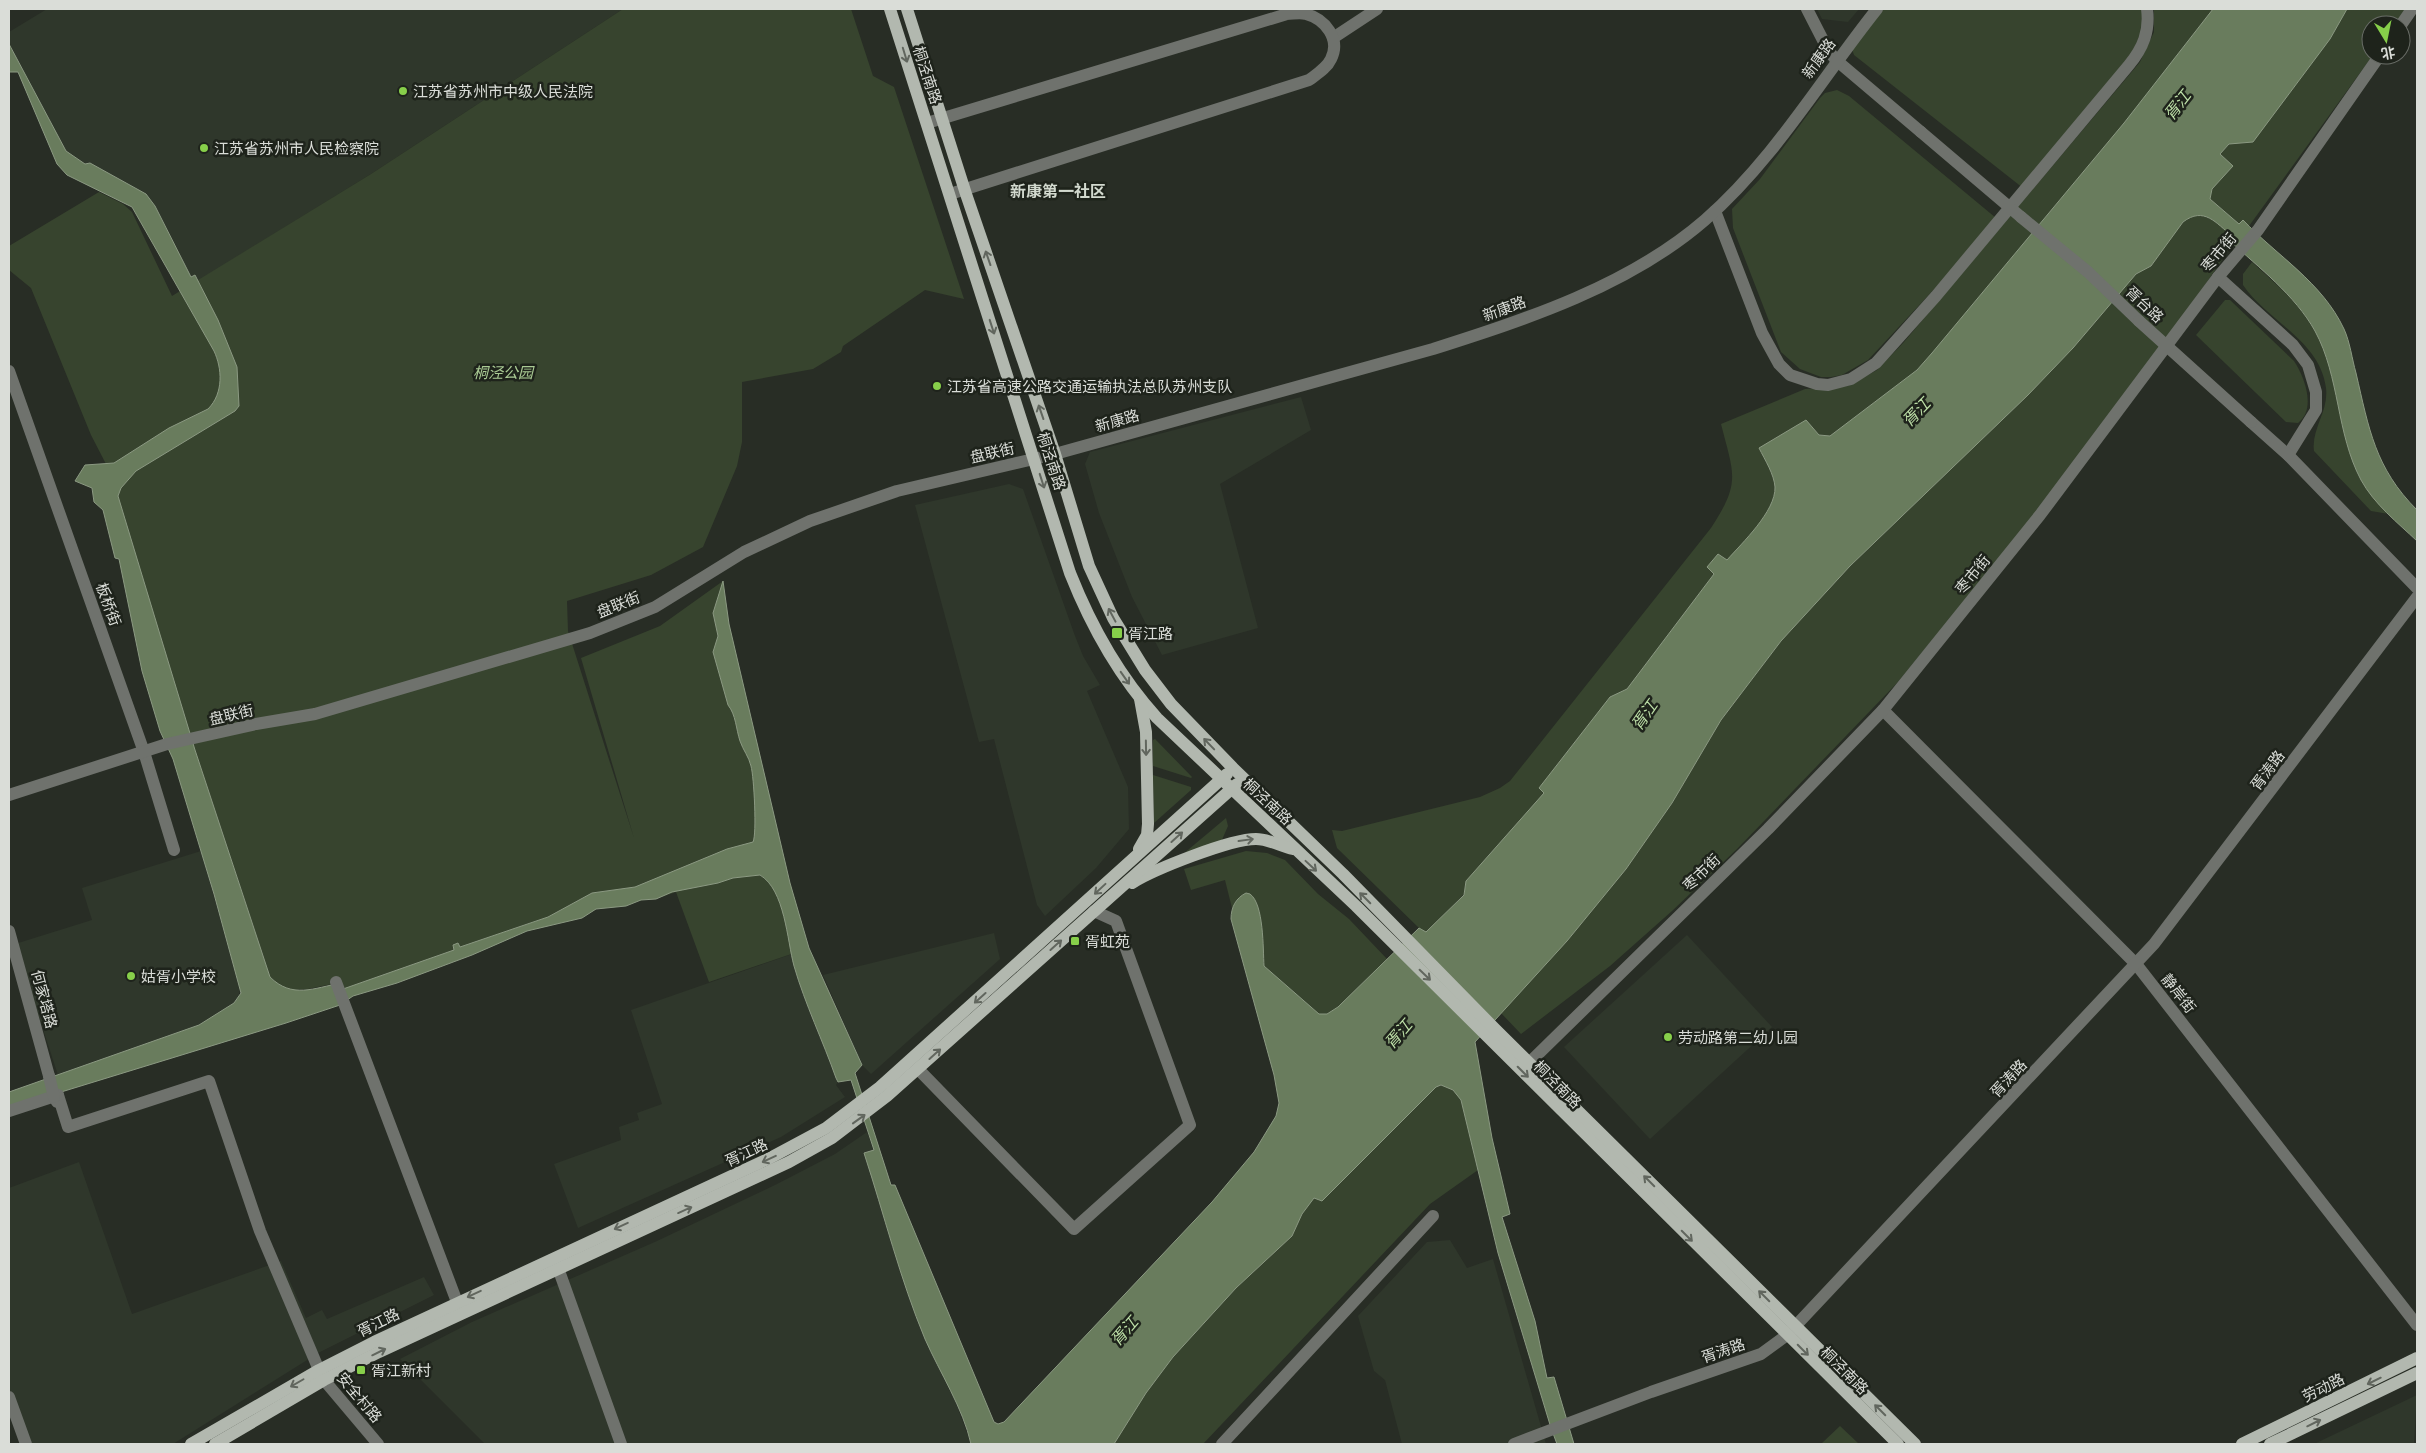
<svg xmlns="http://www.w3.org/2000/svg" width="2426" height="1453" font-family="'PT Serif','Noto Sans SC',serif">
	<rect width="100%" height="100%" fill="#282d25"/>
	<g fill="#2f372b">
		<polygon points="47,9 623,9 371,174 198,281 195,275 191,277 155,206 146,194 90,163 85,165 75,159 66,151 9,44 9,32"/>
		<polygon points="1817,9 1859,9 1848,22 1822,19"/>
		<polygon points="1301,397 1311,430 1220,484 1258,628 1162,655 1132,597 1099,513 1085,464 1090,452"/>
		<polygon points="1009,484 1023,489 1075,636 1083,656 1100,685 1087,691 1128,787 1129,829 1096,868 1045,916 1037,905 994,739 979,742 915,505"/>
		<polygon points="201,851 240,989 238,1000 199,1025 58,1075 15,944 92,920 82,888"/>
		<polygon points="994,933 1000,959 871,1074 862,1065 823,975"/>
		<polygon points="1687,935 1772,1027 1650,1139 1564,1047"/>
		<polygon points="792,954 794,967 838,1082 836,1085 845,1097 781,1137 578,1228 554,1164 621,1140 619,1127 639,1120 637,1113 662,1104 631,1010"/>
		<polygon points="867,1132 874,1150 864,1153 971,1444 485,1444 400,1359 472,1322 657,1241 777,1184 835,1154"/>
		<polygon points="79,1162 132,1314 281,1261 306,1318 322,1310 327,1319 424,1277 434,1295 320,1352 173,1444 23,1444 9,1408 9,1188"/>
		<polygon points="1450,1240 1467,1268 1493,1259 1546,1444 1402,1444 1385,1380 1374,1371 1358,1316 1427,1242"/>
		<polygon points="2417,1395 2414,1444 2314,1444"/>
	</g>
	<g fill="#37442e">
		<polygon points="623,9 851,9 873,76 894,87 964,299 925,290 843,346 841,352 813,369 742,382 742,442 737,466 703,547 651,575 567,601 568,631 634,838 581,658 660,626 723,581 729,624 790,883 809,948 709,982 676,892 656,899 648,883 635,887 592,893 548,917 460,947 458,943 453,945 454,950 343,989 332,984 308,989 291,990 283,989 270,977 195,750 106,464 91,435 31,288 9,270 9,246 99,192 123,204 132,212 172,296 371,174"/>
		<polygon points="1883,9 2143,9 2144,24 2133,52 2023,188 1854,55 1852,49"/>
		<path d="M2154 9H2213L2124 123 1932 353 1917 370 1830 436 1819 435 1814 429 1760 448C1765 460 1774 474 1775 487 1776 511 1742 543 1727 561L1718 554 1707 567 1714 574 1627 689 1610 697 1539 788 1544 793 1466 881 1464 894 1426 933 1419 928 1337 848 1332 830 1342 831 1480 797 1500 788 1510 781 1711 528C1741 482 1734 475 1721 424L1805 389 1848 386 1877 370 1904 342 2140 62 2154 32Z"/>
		<polygon points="2347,9 2405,9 2394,25 2371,25 2373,55 2249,226 2243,220 2239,224 2210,199 2212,189 2233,166 2220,154 2330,39"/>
		<polygon points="1837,90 1849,96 1996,218 1939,284 1868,360 1842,375 1831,377 1821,377 1800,369 1781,352 1733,228 1732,209 1760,179 1820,98 1825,93"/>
		<path d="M2193 215C2210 214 2221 226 2232 236L2229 240 2233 244 2157 355 2023 529 1897 683 1737 849 1672 911 1610 966 1521 1034 1501 1013 1567 941 1626 869 1672 803 1721 720 1781 641 1850 566 2028 395 2073 348 2136 274 2151 266 2183 222Z"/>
		<path d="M2252 262C2278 286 2307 309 2321 343 2340 387 2338 439 2362 482 2369 494 2380 504 2389 514L2371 511 2314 451C2311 429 2329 411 2326 388 2320 340 2268 322 2243 285V274Z"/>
		<path d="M2225 300H2230L2294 361C2304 376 2317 409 2298 423L2286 422 2196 335Z"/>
		<polygon points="1155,739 1192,777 1191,778 1153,766 1153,740"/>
		<polygon points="1153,775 1191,787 1191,790 1154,823"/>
		<polygon points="1226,818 1228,826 1221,842 1182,855"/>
		<polygon points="1246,851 1267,853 1285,860 1318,894 1349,919 1387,959 1338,1007 1327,1014 1319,1014 1264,966 1261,921 1250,894 1244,894 1232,908 1225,880 1191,890 1184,869"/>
		<polygon points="1444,1085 1457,1093 1461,1100 1478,1170 1430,1204 1203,1444 1114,1444 1146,1393 1173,1357 1236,1288 1292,1236 1302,1214 1314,1197 1322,1201 1436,1087"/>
		<polygon points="1840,1426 1859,1444 1821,1444"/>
	</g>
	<path fill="#697c5d" stroke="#8b9982" d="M2213 9H2347L2330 39 2253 142 2229 144 2220 154 2233 166 2212 189 2210 199 2239 224 2243 220C2277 256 2322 282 2344 329 2350 342 2352 359 2356 373 2369 429 2375 468 2417 510V541C2398 523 2374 504 2361 480 2336 433 2340 377 2315 331 2295 295 2259 268 2229 240L2232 236C2216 223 2204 206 2183 222L2151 266 2136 274 2073 348 2028 395 1850 566 1781 641 1721 720 1672 803 1626 869 1567 941 1475 1042 1492 1138 1510 1214 1502 1217 1535 1321 1547 1378 1554 1377 1574 1444H1557L1551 1428 1498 1253 1461 1100 1453 1090 1441 1085 1436 1087 1322 1201 1314 1198 1302 1214 1292 1236 1236 1288 1173 1357 1146 1393 1114 1444H971C963 1408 940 1373 925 1339 900 1279 884 1214 864 1153L874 1150 851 1080 838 1082 836 1078C823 1041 805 1004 794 966 787 940 785 890 760 875L733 878 718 883 672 892 656 899 641 900 626 906 596 909 582 918 527 931 472 955 397 983 353 996 340 1005 286 1023 9 1108V1092L199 1025 234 1003 241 993 214 894 173 759 160 731 142 671 119 559 115 558 103 510 94 502 92 488 75 481 85 465 114 463 169 428 208 409C224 393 222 368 214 351L132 207 67 175 57 164 18 72H9V44L66 151 85 164 90 163 146 194 155 206 191 277 195 275 218 320 237 367 239 406 235 411 136 471 121 488 118 496 195 750 270 977C292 999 314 988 341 983L343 989 454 950 453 945 458 943 460 947 548 917 592 893 635 887 727 849 753 842C757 834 754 777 751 766 749 757 743 750 740 741 736 729 736 715 728 705L713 652 718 636 713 613 723 581 729 624 790 883 809 948 862 1065 855 1073 891 1185H895L994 1422 998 1424 1004 1422 1212 1202 1254 1152 1276 1116 1279 1103 1274 1075 1231 919C1231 907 1236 898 1246 893L1250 894C1264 904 1263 949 1264 966L1319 1014H1327L1338 1007 1419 928 1426 932 1464 895 1466 881 1544 793 1539 788 1610 697 1627 689 1714 574 1707 567 1718 554 1727 560C1742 543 1776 511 1775 487 1774 474 1765 460 1759 448L1806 420 1819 435 1830 436 1917 370 1932 353 2124 123Z"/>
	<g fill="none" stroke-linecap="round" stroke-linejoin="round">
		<g stroke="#6f726d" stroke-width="12">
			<polyline points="1807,9 1828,50 1836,60 1921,132"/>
			<polyline points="2401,25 2412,9"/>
			<polyline points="1333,38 1377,9"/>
			<path d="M927 123 1287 14C1293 14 1300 12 1306 14 1325 19 1341 39 1331 59 1327 68 1317 74 1309 80L950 194"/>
			<path d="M1715 211 1762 333 1779 364 1790 375 1817 384 1828 385 1851 379 1876 363 1936 296 2129 65C2143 48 2150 31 2147 9"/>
			<polyline points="2021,217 2088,272 2139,321"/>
			<polyline points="2218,277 2293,345 2308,365 2316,392 2316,410 2288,455"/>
			<polyline points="9,371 144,752 174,850"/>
			<polyline points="2251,422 2288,455 2417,588"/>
			<polyline points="1883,710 2136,964 2417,1325"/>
			<path d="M9 795 167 744 256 724 315 714 590 633 655 607 744 552 810 521 897 491 1055 454 1433 349C1527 319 1629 286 1705 220 1774 160 1821 79 1877 9"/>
			<polyline points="9,931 49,1076"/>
			<polyline points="336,982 457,1302"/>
			<polyline points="1530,1062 1768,829 1883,710 2040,515 2218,277 2258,230 2380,55"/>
			<polyline points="918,1069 1074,1229 1190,1125 1116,921 1094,911"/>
			<polyline points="54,1097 57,1102 58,1095 68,1127 209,1081 260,1231 319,1370 324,1380 378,1444"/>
			<polyline points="9,1111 58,1095"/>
			<polyline points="558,1268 621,1444"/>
			<polyline points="9,1397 26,1444"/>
			<polyline points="1222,1444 1433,1216"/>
			<polyline points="1514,1444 1651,1392 1761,1354 1787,1335 2154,944 2417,597"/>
		</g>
		<g stroke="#b2b8af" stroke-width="12">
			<path d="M890 9 1070 573C1091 626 1118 675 1157 718L1356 906 1898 1444"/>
			<polyline points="907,9 966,194 1055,454 1089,566 1113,618 1145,670 1171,704 1233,768 1343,874 1496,1030 1915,1444"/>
			<polyline points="1139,849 1147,835 1148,824 1146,732 1140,699"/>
			<path d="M1132 883C1155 869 1230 839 1256 839 1268 839 1281 846 1293 849"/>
			<polyline points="191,1444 319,1370 374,1342 770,1158 826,1128 880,1087 1227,774"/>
			<polyline points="215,1444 324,1380 379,1352 789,1162 832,1138 887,1096 1237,784"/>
			<polyline points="2242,1444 2417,1358"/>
			<polyline points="2270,1444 2417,1373"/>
		</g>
		<g stroke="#6f726d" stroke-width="12">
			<polyline points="1921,132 2021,217"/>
			<polyline points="2139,321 2251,422"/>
			<polyline points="49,1076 54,1097"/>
		</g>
	</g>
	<defs><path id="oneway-shaft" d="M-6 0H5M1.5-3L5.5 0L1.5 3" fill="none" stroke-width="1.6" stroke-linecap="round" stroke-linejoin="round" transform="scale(1.25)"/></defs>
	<g stroke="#61665e">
		<use href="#oneway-shaft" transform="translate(905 55) rotate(73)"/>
		<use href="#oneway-shaft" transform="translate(988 258) rotate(-109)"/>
		<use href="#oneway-shaft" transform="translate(992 327) rotate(72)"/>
		<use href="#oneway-shaft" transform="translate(1041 412) rotate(-109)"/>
		<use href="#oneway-shaft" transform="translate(1042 481) rotate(72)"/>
		<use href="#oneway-shaft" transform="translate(1112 615) rotate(-118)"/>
		<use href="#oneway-shaft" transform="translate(1125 678) rotate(55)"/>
		<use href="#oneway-shaft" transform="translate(1209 744) rotate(-134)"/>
		<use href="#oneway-shaft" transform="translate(1146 748) rotate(89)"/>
		<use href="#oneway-shaft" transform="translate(1177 837) rotate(-42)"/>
		<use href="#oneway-shaft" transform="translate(1246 840) rotate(-8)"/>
		<use href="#oneway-shaft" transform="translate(1311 866) rotate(43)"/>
		<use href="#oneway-shaft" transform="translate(1100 889) rotate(137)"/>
		<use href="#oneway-shaft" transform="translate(1365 898) rotate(-135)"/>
		<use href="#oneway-shaft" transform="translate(1056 945) rotate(-42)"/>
		<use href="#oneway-shaft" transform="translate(1425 975) rotate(44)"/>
		<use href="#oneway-shaft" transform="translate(980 998) rotate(138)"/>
		<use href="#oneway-shaft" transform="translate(935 1054) rotate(-42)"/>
		<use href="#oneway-shaft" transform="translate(1523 1072) rotate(45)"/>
		<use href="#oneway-shaft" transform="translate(859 1119) rotate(-36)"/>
		<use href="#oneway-shaft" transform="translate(769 1159) rotate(155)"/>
		<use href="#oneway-shaft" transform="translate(1649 1181) rotate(-135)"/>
		<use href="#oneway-shaft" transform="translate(685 1210) rotate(-24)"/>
		<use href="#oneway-shaft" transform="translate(621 1226) rotate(155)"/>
		<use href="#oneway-shaft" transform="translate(1687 1236) rotate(45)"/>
		<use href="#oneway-shaft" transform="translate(474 1294) rotate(155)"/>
		<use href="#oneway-shaft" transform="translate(1764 1296) rotate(-135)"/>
		<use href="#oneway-shaft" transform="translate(1803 1350) rotate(45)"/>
		<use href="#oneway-shaft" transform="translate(379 1352) rotate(-26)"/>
		<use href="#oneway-shaft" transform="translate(2374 1381) rotate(154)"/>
		<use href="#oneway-shaft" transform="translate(297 1383) rotate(150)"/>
		<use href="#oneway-shaft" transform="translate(1880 1410) rotate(-135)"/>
		<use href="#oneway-shaft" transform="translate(2314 1423) rotate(-26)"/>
	</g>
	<g fill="#87cf4a" stroke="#1e231b" stroke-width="2">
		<circle cx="403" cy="91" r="5"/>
		<circle cx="204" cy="148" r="5"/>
		<circle cx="937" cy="386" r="5"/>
		<rect x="1111" y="627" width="12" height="12" rx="2.5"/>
		<rect x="1070" y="936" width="10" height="10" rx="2.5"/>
		<circle cx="131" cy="976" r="5"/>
		<circle cx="1668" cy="1037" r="5"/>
		<rect x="356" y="1365" width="10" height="10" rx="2.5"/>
	</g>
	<g text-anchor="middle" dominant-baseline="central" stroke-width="5" stroke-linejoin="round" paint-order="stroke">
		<g font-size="15" fill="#daddd8" stroke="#1e231b">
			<text transform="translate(1818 58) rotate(-54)">新康路</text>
			<text transform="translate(928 75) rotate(72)">桐泾南路</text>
			<text transform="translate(2218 252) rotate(-50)">枣市街</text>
			<text transform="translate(2145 304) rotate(43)">胥台路</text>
			<text transform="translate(1504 308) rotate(-20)">新康路</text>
			<text transform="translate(1117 420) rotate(-16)">新康路</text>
			<text transform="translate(992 452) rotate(-13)">盘联街</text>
			<text transform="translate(1052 461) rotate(72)">桐泾南路</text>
			<text transform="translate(1972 574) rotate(-51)">枣市街</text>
			<text transform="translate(109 604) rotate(70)">板桥街</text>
			<text transform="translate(618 604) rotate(-22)">盘联街</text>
			<text transform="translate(231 714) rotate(-13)">盘联街</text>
			<text transform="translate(2267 770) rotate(-53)">胥涛路</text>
			<text transform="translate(1268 801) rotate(43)">桐泾南路</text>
			<text transform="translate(1701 872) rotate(-44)">枣市街</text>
			<text transform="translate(2179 993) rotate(52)">静岸街</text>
			<text transform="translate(45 999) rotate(75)">何家塔路</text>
			<text transform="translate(2008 1078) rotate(-47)">胥涛路</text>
			<text transform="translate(1558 1084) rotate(45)">桐泾南路</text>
			<text transform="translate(746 1152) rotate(-25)">胥江路</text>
			<text transform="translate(378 1322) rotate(-26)">胥江路</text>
			<text transform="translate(1723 1350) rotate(-19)">胥涛路</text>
			<text transform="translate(1845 1370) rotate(45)">桐泾南路</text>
			<text transform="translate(2323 1387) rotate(-26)">劳动路</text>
			<text transform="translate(360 1397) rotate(50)">安全村路</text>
		</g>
		<g font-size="15" fill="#daddd8" stroke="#1e231b" text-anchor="start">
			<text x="413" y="91">江苏省苏州市中级人民法院</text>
			<text x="214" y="148">江苏省苏州市人民检察院</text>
			<text x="947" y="386">江苏省高速公路交通运输执法总队苏州支队</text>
			<text x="1128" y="633">胥江路</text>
			<text x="1085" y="941">胥虹苑</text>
			<text x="141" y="976">姑胥小学校</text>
			<text x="1678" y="1037">劳动路第二幼儿园</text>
			<text x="371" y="1370">胥江新村</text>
		</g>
		<g font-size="15" font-style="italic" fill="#aacb94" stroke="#1e231b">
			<text x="503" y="372">桐泾公园</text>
		</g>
		<g font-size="16" font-style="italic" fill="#bddfa7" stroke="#1e231b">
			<text transform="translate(2177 105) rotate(-52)">胥江</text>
			<text transform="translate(1916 412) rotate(-46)">胥江</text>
			<text transform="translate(1644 715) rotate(-55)">胥江</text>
			<text transform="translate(1398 1034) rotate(-49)">胥江</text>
			<text transform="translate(1124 1331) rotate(-49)">胥江</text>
		</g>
		<g font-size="16" font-weight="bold" fill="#d2d9ce" stroke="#1e231b">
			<text x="1058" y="191">新康第一社区</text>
		</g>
	</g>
	<rect width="2426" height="1453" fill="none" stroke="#daddd8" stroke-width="20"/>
	<g transform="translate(2386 40) rotate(170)"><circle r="24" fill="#1e231b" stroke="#696d67"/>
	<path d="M0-4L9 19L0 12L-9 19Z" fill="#87cf4a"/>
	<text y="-8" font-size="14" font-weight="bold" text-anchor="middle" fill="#daddd8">北</text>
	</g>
</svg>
